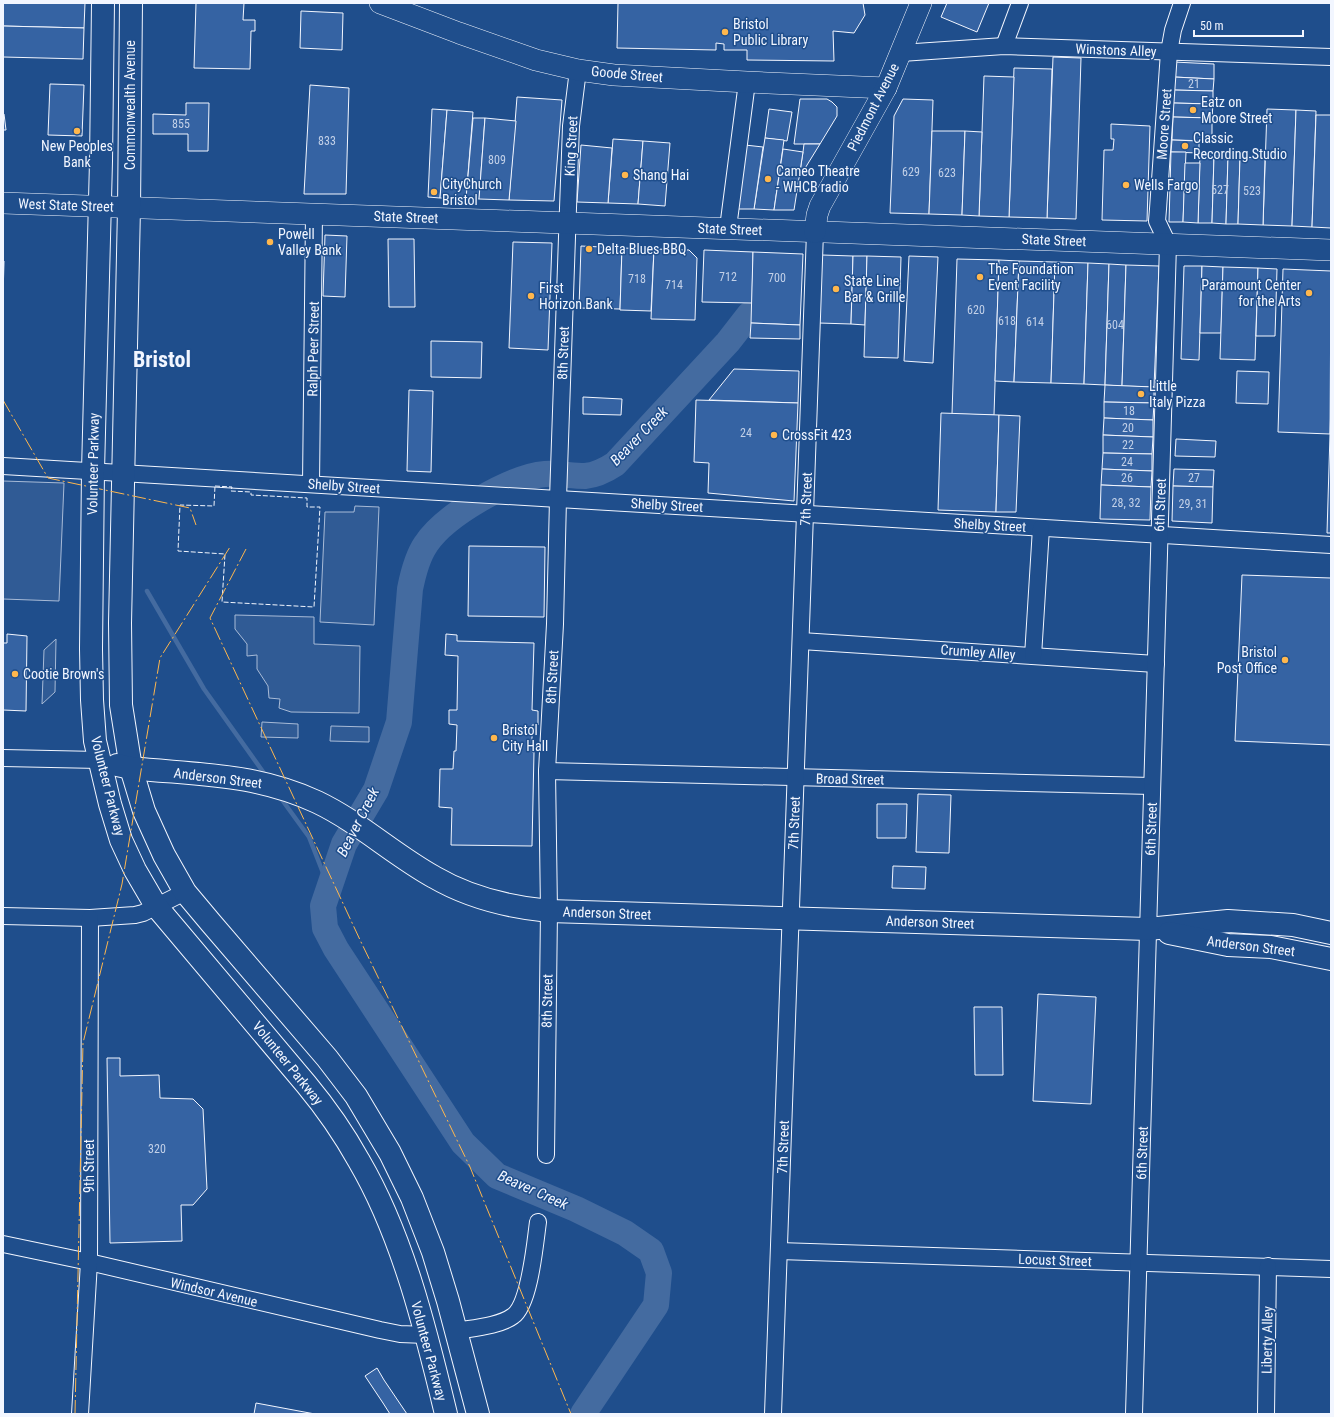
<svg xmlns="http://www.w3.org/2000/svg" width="1334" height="1417" font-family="'Roboto Condensed',sans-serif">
	<rect width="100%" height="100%" fill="#1f4e8c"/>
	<g fill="#305b95" stroke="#a8bbd7">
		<polygon points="3,481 64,483 59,601 3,599"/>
		<polygon points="355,506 379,507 374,625 320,622 325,512 354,512"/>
		<polygon points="235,615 314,617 314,644 360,646 359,713 291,712 279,708 280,699 269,698 268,686 257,669 257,655 247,656 247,644 235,629"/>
		<polygon points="56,639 55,692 42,704 44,650"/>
		<polygon points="262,722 298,724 298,738 261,737"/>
		<polygon points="331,726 369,727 369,742 330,741"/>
	</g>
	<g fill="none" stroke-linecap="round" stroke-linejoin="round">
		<g stroke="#446ba0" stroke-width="4.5">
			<polyline points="147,591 204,689 266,776"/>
			<polyline points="280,797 309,837 329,888"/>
		</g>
		<path stroke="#446ba0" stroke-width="26" d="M583 1414 656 1305 659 1273 651 1251 625 1233 576 1209 497 1176 463 1143 336 949 325 928 323 906 344 844 376 790 399 722 410 589C413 574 417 557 426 544 445 515 511 477 545 474 558 473 571 476 585 476 596 475 606 470 615 464L728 342 749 315"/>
	</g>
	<g fill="#3563a3" stroke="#f2f6ff">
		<polygon points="3,3 85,3 84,28 3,26"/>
		<polygon points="196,3 244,3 243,20 255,20 255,31 251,31 250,69 194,68"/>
		<polygon points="618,3 863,3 865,15 854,33 833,31 834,61 747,60 747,50 724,50 724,44 716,43 716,50 617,48"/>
		<polygon points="947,3 989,3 977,32 941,17"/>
		<polygon points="301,11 343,13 342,50 300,48"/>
		<polygon points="3,26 84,28 83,59 3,57"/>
		<polygon points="1053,57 1081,58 1076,219 1047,218"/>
		<polygon points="1174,62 1214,64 1214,79 1174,77"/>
		<polygon points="1014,68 1052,69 1047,218 1009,217"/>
		<polygon points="984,76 1014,77 1009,217 979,216"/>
		<polygon points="1174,77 1214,79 1213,91 1173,90"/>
		<polygon points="50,84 84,85 82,136 48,135"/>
		<polygon points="310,85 349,88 346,194 304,194"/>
		<polygon points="1173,90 1213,91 1213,104 1173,103"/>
		<polygon points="517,97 562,100 554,201 509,200"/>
		<polygon points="800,99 827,99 832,102 837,107 837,116 820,144 794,144"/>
		<polygon points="903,99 933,100 929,214 890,213 894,116"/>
		<polygon points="186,103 209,103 208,151 188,151 188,134 153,134 153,114 186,115"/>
		<polygon points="1173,103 1213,104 1212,118 1173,117"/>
		<polygon points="432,109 447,110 440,198 428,197"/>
		<polygon points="769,109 792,112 787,141 765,138"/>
		<polygon points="1267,109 1296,110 1292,226 1263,225"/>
		<polygon points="447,110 473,112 466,199 440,198"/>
		<polygon points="1296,110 1316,111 1312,227 1292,226"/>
		<polygon points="3,114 4,114 6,130 3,130"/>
		<polygon points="1316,115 1331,115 1331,228 1312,227"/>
		<polygon points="1173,117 1212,118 1212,141 1172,140"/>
		<polygon points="473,118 485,118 479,199 466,199"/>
		<polygon points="485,118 516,121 509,200 479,199"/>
		<polygon points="1111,124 1150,126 1147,221 1102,220 1104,150 1113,150 1114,139 1111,139"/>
		<polygon points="932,131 965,131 962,215 929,214"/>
		<polygon points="965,131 982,132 979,216 962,215"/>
		<polygon points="765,138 784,140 774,210 754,209"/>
		<polygon points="613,139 643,141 638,204 608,203"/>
		<polygon points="1172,140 1199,141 1199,153 1171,152"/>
		<polygon points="643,141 670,143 665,206 638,204"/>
		<polygon points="804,144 820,144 799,178 803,152"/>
		<polygon points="581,145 612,148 608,203 577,202"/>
		<polygon points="745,145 763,147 754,209 735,209"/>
		<polygon points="783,149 803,152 794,210 774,210"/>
		<polygon points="1171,152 1186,152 1183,222 1169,222"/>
		<polygon points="1200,155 1214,156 1212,223 1198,223"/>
		<polygon points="1214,156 1228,156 1226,224 1212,223"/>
		<polygon points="1228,156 1240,157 1238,224 1226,224"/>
		<polygon points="1240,157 1265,158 1263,225 1238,224"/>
		<polygon points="1185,163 1200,163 1198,223 1183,222"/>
		<polygon points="325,235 347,236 345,297 323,296"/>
		<polygon points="388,239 414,239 415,307 389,307"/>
		<polygon points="513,242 552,243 548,350 509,348"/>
		<polygon points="581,246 622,248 620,309 579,308"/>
		<polygon points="622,248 654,249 651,311 620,310"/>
		<polygon points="654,249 689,250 697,258 695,320 651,319"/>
		<polygon points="704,250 753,252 752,303 702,302"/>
		<polygon points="753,252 803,254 800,325 751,323"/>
		<polygon points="822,255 853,256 851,324 819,323"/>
		<polygon points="853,256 867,256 865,325 851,324"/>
		<polygon points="867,256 901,257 898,358 864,357"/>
		<polygon points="909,256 938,257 933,363 904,361"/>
		<polygon points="957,259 999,260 994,415 952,414"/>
		<polygon points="999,260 1019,261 1014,382 995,381"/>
		<polygon points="3,261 4,261 3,297"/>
		<polygon points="1019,261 1055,262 1051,383 1014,382"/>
		<polygon points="1055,262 1088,263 1084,384 1051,383"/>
		<polygon points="1088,263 1109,264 1105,385 1084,384"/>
		<polygon points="1109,264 1126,265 1122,386 1105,385"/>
		<polygon points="1126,265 1159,266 1154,387 1122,386"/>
		<polygon points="1184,266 1202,266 1199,360 1181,359"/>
		<polygon points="1202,266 1223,267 1221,333 1200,333"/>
		<polygon points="1223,267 1258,268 1255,360 1220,359"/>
		<polygon points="1258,268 1277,269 1275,336 1256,336"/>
		<polygon points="1283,269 1331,271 1330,434 1278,432"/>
		<polygon points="751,323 800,325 800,339 750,338"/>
		<polygon points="431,341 482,342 481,378 431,377"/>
		<polygon points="734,369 799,371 798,403 709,400"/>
		<polygon points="1237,371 1269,372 1268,404 1236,403"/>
		<polygon points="1105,385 1154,387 1154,403 1104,402"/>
		<polygon points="409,390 433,391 431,472 407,471"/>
		<polygon points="583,397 622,399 621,415 583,414"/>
		<polygon points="696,400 798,403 794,501 708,493 709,463 694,462"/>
		<polygon points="1104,402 1154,403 1153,420 1104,418"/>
		<polygon points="1331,403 1331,434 1330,434"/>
		<polygon points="941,413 999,415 996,512 938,510"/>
		<polygon points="999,415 1020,416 1016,512 996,512"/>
		<polygon points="1104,418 1153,420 1153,437 1103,435"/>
		<polygon points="1330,434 1331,434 1331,533 1327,533"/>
		<polygon points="1103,435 1153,437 1152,454 1103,453"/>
		<polygon points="1176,439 1216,441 1215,457 1175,456"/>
		<polygon points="1103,453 1152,454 1152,471 1102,469"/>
		<polygon points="1102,469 1152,471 1151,487 1101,485"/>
		<polygon points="1174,469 1214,470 1213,487 1173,486"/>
		<polygon points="1101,485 1151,487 1150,520 1100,519"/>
		<polygon points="1173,486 1213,487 1212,523 1172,521"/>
		<polygon points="469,546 545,547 544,617 468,616"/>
		<polygon points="1242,575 1331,578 1331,745 1235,741"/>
		<polygon points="7,634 27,636 26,711 3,710 3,643 7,643"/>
		<polygon points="446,634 457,635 457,641 534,643 532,710 538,711 538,725 532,725 532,752 534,752 532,846 451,845 452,808 439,807 440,769 453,769 454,751 456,751 457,725 449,724 449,710 457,710 458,656 445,655"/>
		<polygon points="918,794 951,795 949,853 916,852"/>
		<polygon points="877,804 907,804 906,838 877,838"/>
		<polygon points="893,866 926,867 925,889 892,888"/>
		<polygon points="1038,994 1096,997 1091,1104 1033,1101"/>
		<polygon points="974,1007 1002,1007 1003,1075 975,1075"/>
		<polygon points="107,1058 120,1058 120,1076 159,1075 160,1098 193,1099 203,1109 207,1189 193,1205 181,1205 182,1241 110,1243"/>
		<polygon points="377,1368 384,1380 407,1414 390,1414 383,1403 365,1376"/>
		<polygon points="256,1403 315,1414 254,1414"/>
	</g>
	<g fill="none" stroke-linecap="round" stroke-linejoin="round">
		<g stroke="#f2f6ff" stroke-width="18">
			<g id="minor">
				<polyline points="1004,46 1020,3"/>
				<polyline points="901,53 1004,46 1331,57"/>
				<polyline points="728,228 747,82"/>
				<polyline points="3,466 1331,545"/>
				<polyline points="311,484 314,214"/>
				<polyline points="801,641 1156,664"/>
				<polyline points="1033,656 1041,528"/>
				<polyline points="3,758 99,760"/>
				<polyline points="547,771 1152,786"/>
				<polyline points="3,916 90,918 135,915 143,913 185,892"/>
				<polyline points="546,1155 549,911 547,771 555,624 558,499 568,208 571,126 578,70"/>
				<polyline points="3,1244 89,1262 380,1330 400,1334 426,1335"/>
				<polyline points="779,1251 1331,1269"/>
				<path d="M456 1331C473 1328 500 1326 513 1316 530 1304 535 1243 538 1222"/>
				<polyline points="80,1414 89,1262 90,918"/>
				<polyline points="773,1414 815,232"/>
				<polyline points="1134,1414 1168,244 1157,221 1158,209 1169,52 1173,30 1182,3"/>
				<polyline points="1266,1414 1268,1266"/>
			</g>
		</g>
		<g stroke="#f2f6ff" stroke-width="22">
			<g id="major">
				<polyline points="380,3 459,33 536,60 578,70 614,75 747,82 886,88"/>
				<polyline points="3,203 1331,250"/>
				<polyline points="815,232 817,215 820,206 886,88 921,3"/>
			</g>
		</g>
		<g stroke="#f2f6ff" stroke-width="24">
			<g id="highway">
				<path d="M103 3 101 161 93 471 91 649 92 700 95 741 110 804 121 840 135 870 156 906 306 1084C326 1108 344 1134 359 1161 403 1236 426 1331 446 1414"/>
				<polyline points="131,3 129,208 120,623 121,705 131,768 144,811 164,855 185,892 211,923 327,1058 356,1096 390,1153 412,1198 433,1252 448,1301 478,1414"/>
				<path d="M117 765 131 768C197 775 255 773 317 802 359 822 394 855 434 877 470 898 508 907 549 911L1148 929 1228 921 1293 925 1331 933"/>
				<polyline points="1169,933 1228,945 1271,947 1331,959"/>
			</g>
		</g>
		<use href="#minor" stroke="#1f4e8c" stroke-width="16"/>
		<use href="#major" stroke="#1f4e8c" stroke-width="21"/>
		<use href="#highway" stroke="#1f4e8c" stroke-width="22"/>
		<polygon stroke="#f2f6ff" stroke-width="1" stroke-dasharray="5 2" stroke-linecap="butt" points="215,486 232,487 231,491 251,492 251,495 307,498 307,507 320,507 314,607 222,602 225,554 178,551 180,505 214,506"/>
		<g stroke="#ffb74d" stroke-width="1" stroke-dasharray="14 3 2 3" stroke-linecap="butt">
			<polyline points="3,400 48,478 190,508 196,525"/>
			<polyline points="246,549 210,618 361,942 470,1167 571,1414"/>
			<polyline points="75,1414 83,1043 122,884 160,658 230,547"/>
		</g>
	</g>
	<g fill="#ffb74d" stroke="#1f4e8c" stroke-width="1.5">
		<circle cx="725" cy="32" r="4"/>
		<circle cx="1193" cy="110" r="4"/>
		<circle cx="77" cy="131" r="4"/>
		<circle cx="1185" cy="146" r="4"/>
		<circle cx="625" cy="175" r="4"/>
		<circle cx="768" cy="179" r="4"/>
		<circle cx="1126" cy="185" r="4"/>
		<circle cx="434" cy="192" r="4"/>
		<circle cx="270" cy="242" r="4"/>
		<circle cx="589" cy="249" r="4"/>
		<circle cx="980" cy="277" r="4"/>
		<circle cx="836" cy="289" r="4"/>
		<circle cx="1309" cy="293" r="4"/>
		<circle cx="531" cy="296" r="4"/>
		<circle cx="1141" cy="394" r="4"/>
		<circle cx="774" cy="435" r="4"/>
		<circle cx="1285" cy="660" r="4"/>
		<circle cx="15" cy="674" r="4"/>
		<circle cx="494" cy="738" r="4"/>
	</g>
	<g text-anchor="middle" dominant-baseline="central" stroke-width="3" stroke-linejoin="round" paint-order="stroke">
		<g font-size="12" fill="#c3d1e8">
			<text x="1194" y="84">21</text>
			<text x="181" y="124">855</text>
			<text x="327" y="141">833</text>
			<text x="497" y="160">809</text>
			<text x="911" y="172">629</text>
			<text x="947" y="173">623</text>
			<text x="1220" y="190">527</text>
			<text x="1252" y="191">523</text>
			<text x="728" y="277">712</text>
			<text x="777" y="278">700</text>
			<text x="637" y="279">718</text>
			<text x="674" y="285">714</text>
			<text x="976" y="310">620</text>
			<text x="1007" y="321">618</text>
			<text x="1035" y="322">614</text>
			<text x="1115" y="325">604</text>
			<text x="1129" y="411">18</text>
			<text x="1128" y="428">20</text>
			<text x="746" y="433">24</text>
			<text x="1128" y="445">22</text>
			<text x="1127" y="462">24</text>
			<text x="1127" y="478">26</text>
			<text x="1194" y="478">27</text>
			<text x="1126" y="503">28, 32</text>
			<text x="1193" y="504">29, 31</text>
			<text x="157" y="1149">320</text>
		</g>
		<g font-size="14" fill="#f2f6ff" stroke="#1f4e8c" text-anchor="start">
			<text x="733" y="24">Bristol<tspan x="733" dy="16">Public Library</tspan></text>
			<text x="1201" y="102">Eatz on<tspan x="1201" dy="16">Moore Street</tspan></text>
			<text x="1193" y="138">Classic<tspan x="1193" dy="16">Recording Studio</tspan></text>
			<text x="77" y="146" text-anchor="middle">New Peoples<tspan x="77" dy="16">Bank</tspan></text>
			<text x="776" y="171">Cameo Theatre<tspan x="776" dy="16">- WHCB radio</tspan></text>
			<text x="633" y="175">Shang Hai</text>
			<text x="442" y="184">CityChurch<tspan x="442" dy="16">Bristol</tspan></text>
			<text x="1134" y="185">Wells Fargo</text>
			<text x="278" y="234">Powell<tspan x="278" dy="16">Valley Bank</tspan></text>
			<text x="597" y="249">Delta Blues BBQ</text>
			<text x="988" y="269">The Foundation<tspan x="988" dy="16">Event Facility</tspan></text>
			<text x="844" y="281">State Line<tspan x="844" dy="16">Bar &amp; Grille</tspan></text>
			<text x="1301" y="285" text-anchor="end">Paramount Center<tspan x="1301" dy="16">for the Arts</tspan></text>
			<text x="539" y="288">First<tspan x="539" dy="16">Horizon Bank</tspan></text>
			<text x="1149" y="386">Little<tspan x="1149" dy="16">Italy Pizza</tspan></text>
			<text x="782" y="435">CrossFit 423</text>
			<text x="1277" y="652" text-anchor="end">Bristol<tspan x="1277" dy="16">Post Office</tspan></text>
			<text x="23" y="674">Cootie Brown's</text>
			<text x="502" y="730">Bristol<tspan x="502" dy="16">City Hall</tspan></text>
		</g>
		<g font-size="14" fill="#f2f6ff" stroke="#1f4e8c">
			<text transform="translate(1116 50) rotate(2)">Winstons Alley</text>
			<text transform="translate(627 74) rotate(5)">Goode Street</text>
			<text transform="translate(130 105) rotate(-90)">Commonwealth Avenue</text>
			<text transform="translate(873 107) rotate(-63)">Piedmont Avenue</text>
			<text transform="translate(1164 124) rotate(-86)">Moore Street</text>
			<text transform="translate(571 146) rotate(-87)">King Street</text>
			<text transform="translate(66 205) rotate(2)">West State Street</text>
			<text transform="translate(406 217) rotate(2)">State Street</text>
			<text transform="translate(730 229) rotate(2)">State Street</text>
			<text transform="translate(1054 240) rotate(2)">State Street</text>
			<text transform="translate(313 349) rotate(-89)">Ralph Peer Street</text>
			<text transform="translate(563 353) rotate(-88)">8th Street</text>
			<text transform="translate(93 464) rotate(-89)">Volunteer Parkway</text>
			<text transform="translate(344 486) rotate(4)">Shelby Street</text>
			<text transform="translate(806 499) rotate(-88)">7th Street</text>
			<text transform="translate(667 505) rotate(3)">Shelby Street</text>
			<text transform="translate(1160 505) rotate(-88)">6th Street</text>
			<text transform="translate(990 525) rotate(3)">Shelby Street</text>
			<text transform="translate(978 652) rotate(4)">Crumley Alley</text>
			<text transform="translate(552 677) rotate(-87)">8th Street</text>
			<text transform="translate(218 778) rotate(7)">Anderson Street</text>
			<text transform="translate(850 779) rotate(1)">Broad Street</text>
			<text transform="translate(108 786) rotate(76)">Volunteer Parkway</text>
			<text transform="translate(794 823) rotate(-88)">7th Street</text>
			<text transform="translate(1151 829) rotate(-88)">6th Street</text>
			<text transform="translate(607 913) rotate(2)">Anderson Street</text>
			<text transform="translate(930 922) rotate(2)">Anderson Street</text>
			<text transform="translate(1251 946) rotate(7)">Anderson Street</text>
			<text transform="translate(547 1001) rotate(-89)">8th Street</text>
			<text transform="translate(288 1063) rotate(51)">Volunteer Parkway</text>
			<text transform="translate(783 1147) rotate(-88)">7th Street</text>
			<text transform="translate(1142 1153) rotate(-88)">6th Street</text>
			<text transform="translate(89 1166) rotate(-90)">9th Street</text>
			<text transform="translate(1055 1260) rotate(2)">Locust Street</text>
			<text transform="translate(214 1292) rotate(13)">Windsor Avenue</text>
			<text transform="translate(1267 1340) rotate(-89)">Liberty Alley</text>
			<text transform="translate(429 1351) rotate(75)">Volunteer Parkway</text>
		</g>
		<g font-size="15" font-style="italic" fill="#f2f6ff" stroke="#1f4e8c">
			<text transform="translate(639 436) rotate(-46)">Beaver Creek</text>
			<text transform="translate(358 822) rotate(-63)">Beaver Creek</text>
			<text transform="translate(533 1190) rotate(24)">Beaver Creek</text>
		</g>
		<g font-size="22" font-weight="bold" fill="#f2f6ff" stroke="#1f4e8c">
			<text x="162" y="359">Bristol</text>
		</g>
	</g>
	<rect width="1334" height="1417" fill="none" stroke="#f2f6ff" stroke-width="8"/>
	<path d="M1194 30v6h109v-6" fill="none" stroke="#f2f6ff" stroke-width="2"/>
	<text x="1200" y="30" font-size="12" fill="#f2f6ff" stroke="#1f4e8c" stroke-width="3" paint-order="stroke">50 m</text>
</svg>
